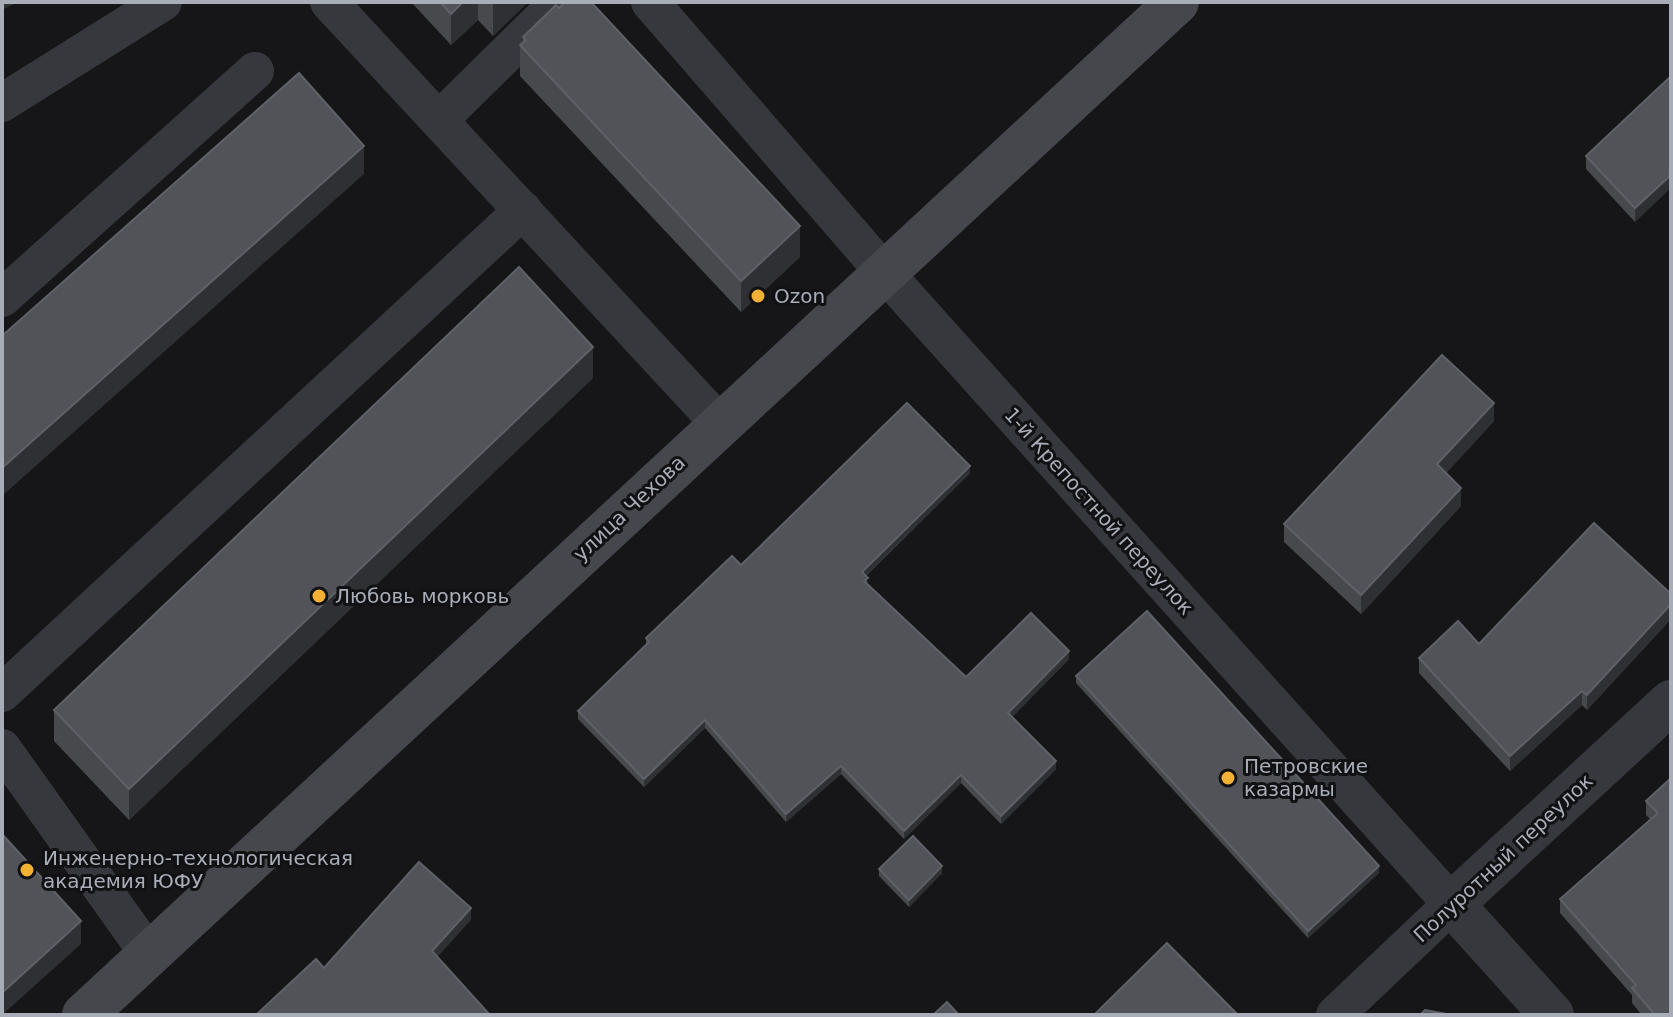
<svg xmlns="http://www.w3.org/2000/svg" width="1673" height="1017" font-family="'DejaVu Sans',sans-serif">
	<rect width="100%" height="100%" fill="#161618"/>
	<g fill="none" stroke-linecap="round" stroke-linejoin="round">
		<g stroke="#37383d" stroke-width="38">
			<polyline points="329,2 720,424"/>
			<polyline points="650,2 884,272 1452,904 1335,1015"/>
			<polyline points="2,103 163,2"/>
			<polyline points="439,120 559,2"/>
			<polyline points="2,298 255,71"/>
			<polyline points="2,693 523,210"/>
			<polyline points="2,748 148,953"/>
		</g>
		<polyline stroke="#37383d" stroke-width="44" points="1552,1015 1452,904 1671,702"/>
		<polyline stroke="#45474d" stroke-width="44" points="84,1015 1177,2"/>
	</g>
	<g fill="#47494d">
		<polygon points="411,2 526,2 526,4 493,36 478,20 451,45"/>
		<polygon points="523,37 800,257 741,312 520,76 520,45 523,42"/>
		<polygon points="1671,76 1635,222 1586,169 1586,156"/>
		<polygon points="593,378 129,820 54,741 54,710"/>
		<polygon points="1494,421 1446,473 1461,506 1361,614 1284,542 1284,524"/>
		<polygon points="970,473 866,576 868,584 966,677 1069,659 1012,717 1056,769 1001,824 961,783 904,839 841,774 786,822 705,728 644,787 578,719 578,711 646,645 646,638 741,565"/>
		<polygon points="1671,594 1671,619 1587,710 1582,705 1510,771 1419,673 1419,658"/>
		<polygon points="1076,676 1379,873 1308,938 1076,683"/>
		<polygon points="1671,778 1671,1015 1642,1015 1632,1003 1632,995 1560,913 1560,899 1651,820 1646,815 1646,801"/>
		<polygon points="879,869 942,873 909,907 879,876"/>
	</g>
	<g fill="#2f3033">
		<polygon points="2,2 18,2 2,10"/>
		<polygon points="463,2 478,2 478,20 451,45 451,14"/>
		<polygon points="496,2 526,2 526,4 493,36 493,5"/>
		<polygon points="364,146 364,174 2,496 2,468"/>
		<polygon points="1671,175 1671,188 1635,222 1635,208"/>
		<polygon points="800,226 800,257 741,312 741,281"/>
		<polygon points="593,347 593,378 129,820 129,789"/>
		<polygon points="1494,403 1494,421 1437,483 1437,464"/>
		<polygon points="970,466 970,473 862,579 862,572"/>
		<polygon points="1461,488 1461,506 1361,614 1361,595"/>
		<polygon points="1671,604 1671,619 1587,710 1587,695"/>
		<polygon points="1069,651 1069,659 1008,721 1008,713"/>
		<polygon points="1582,691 1582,705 1510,771 1510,756"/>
		<polygon points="705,720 705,728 644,787 644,779"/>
		<polygon points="1056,761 1056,769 1001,824 1001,816"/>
		<polygon points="841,766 841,774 786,822 786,814"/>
		<polygon points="961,775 961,783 904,839 904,831"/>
		<polygon points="942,866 942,873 909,907 909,900"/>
		<polygon points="1379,866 1379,873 1308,938 1308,931"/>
		<polygon points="471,908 471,920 432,963 432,951"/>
		<polygon points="81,921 81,944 2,1015 2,993"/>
	</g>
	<g fill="#525359" stroke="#5f6168" stroke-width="2">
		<polygon points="440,2 463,2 451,14"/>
		<polygon points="565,2 591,2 800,226 741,281 520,45 526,40 523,37 556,5 559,8"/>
		<polygon points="299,73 364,146 2,468 2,336"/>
		<polygon points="1671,76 1671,175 1635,208 1586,156"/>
		<polygon points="519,267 593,347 129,789 54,710"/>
		<polygon points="1442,355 1494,403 1437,464 1461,488 1361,595 1284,524"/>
		<polygon points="907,403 970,466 862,572 868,578 864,581 966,677 1031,613 1069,651 1008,713 1056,761 1001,816 961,775 904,831 841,766 786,814 705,720 644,779 578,711 649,642 646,638 732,556 741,565"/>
		<polygon points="1594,523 1671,594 1671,604 1587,695 1582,691 1510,756 1419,658 1458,621 1479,644"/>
		<polygon points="1147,611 1379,866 1308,931 1076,676"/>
		<polygon points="1671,778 1671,1015 1655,1015 1632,988 1636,985 1560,899 1658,813 1646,801"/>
		<polygon points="2,834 81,921 2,993"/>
		<polygon points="913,836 942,866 909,900 879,869"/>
		<polygon points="419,862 471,908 432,951 490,1015 256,1015 316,959 324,968"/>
		<polygon points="1167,943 1237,1014 1236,1015 1094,1015"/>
		<polygon points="947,1002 959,1015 933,1015"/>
		<polygon points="1425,1010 1452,1015 1420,1015"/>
	</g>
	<g fill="#f2b134" stroke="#111113" stroke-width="3">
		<circle cx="758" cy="296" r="8"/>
		<circle cx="319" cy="596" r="8"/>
		<circle cx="1228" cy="778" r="8"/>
		<circle cx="27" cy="870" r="8"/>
	</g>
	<g text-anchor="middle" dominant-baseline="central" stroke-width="6" stroke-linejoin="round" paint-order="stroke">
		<g font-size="20" fill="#a8adb8" stroke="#111113" text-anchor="start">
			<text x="774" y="296">Ozon</text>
			<text x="335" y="596">Любовь морковь</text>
			<text x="1244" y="766">Петровские<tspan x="1244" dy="23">казармы</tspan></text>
			<text x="43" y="858">Инженерно-технологическая<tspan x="43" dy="23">академия ЮФУ</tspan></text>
		</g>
		<g font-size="20" fill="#a8adb8" stroke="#111113">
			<text transform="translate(629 508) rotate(-43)">улица Чехова</text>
			<text transform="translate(1099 511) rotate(48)">1-й Крепостной переулок</text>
			<text transform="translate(1503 858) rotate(-43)">Полуротный переулок</text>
		</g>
	</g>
	<rect width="1673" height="1017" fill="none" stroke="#a8adb8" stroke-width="8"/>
</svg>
